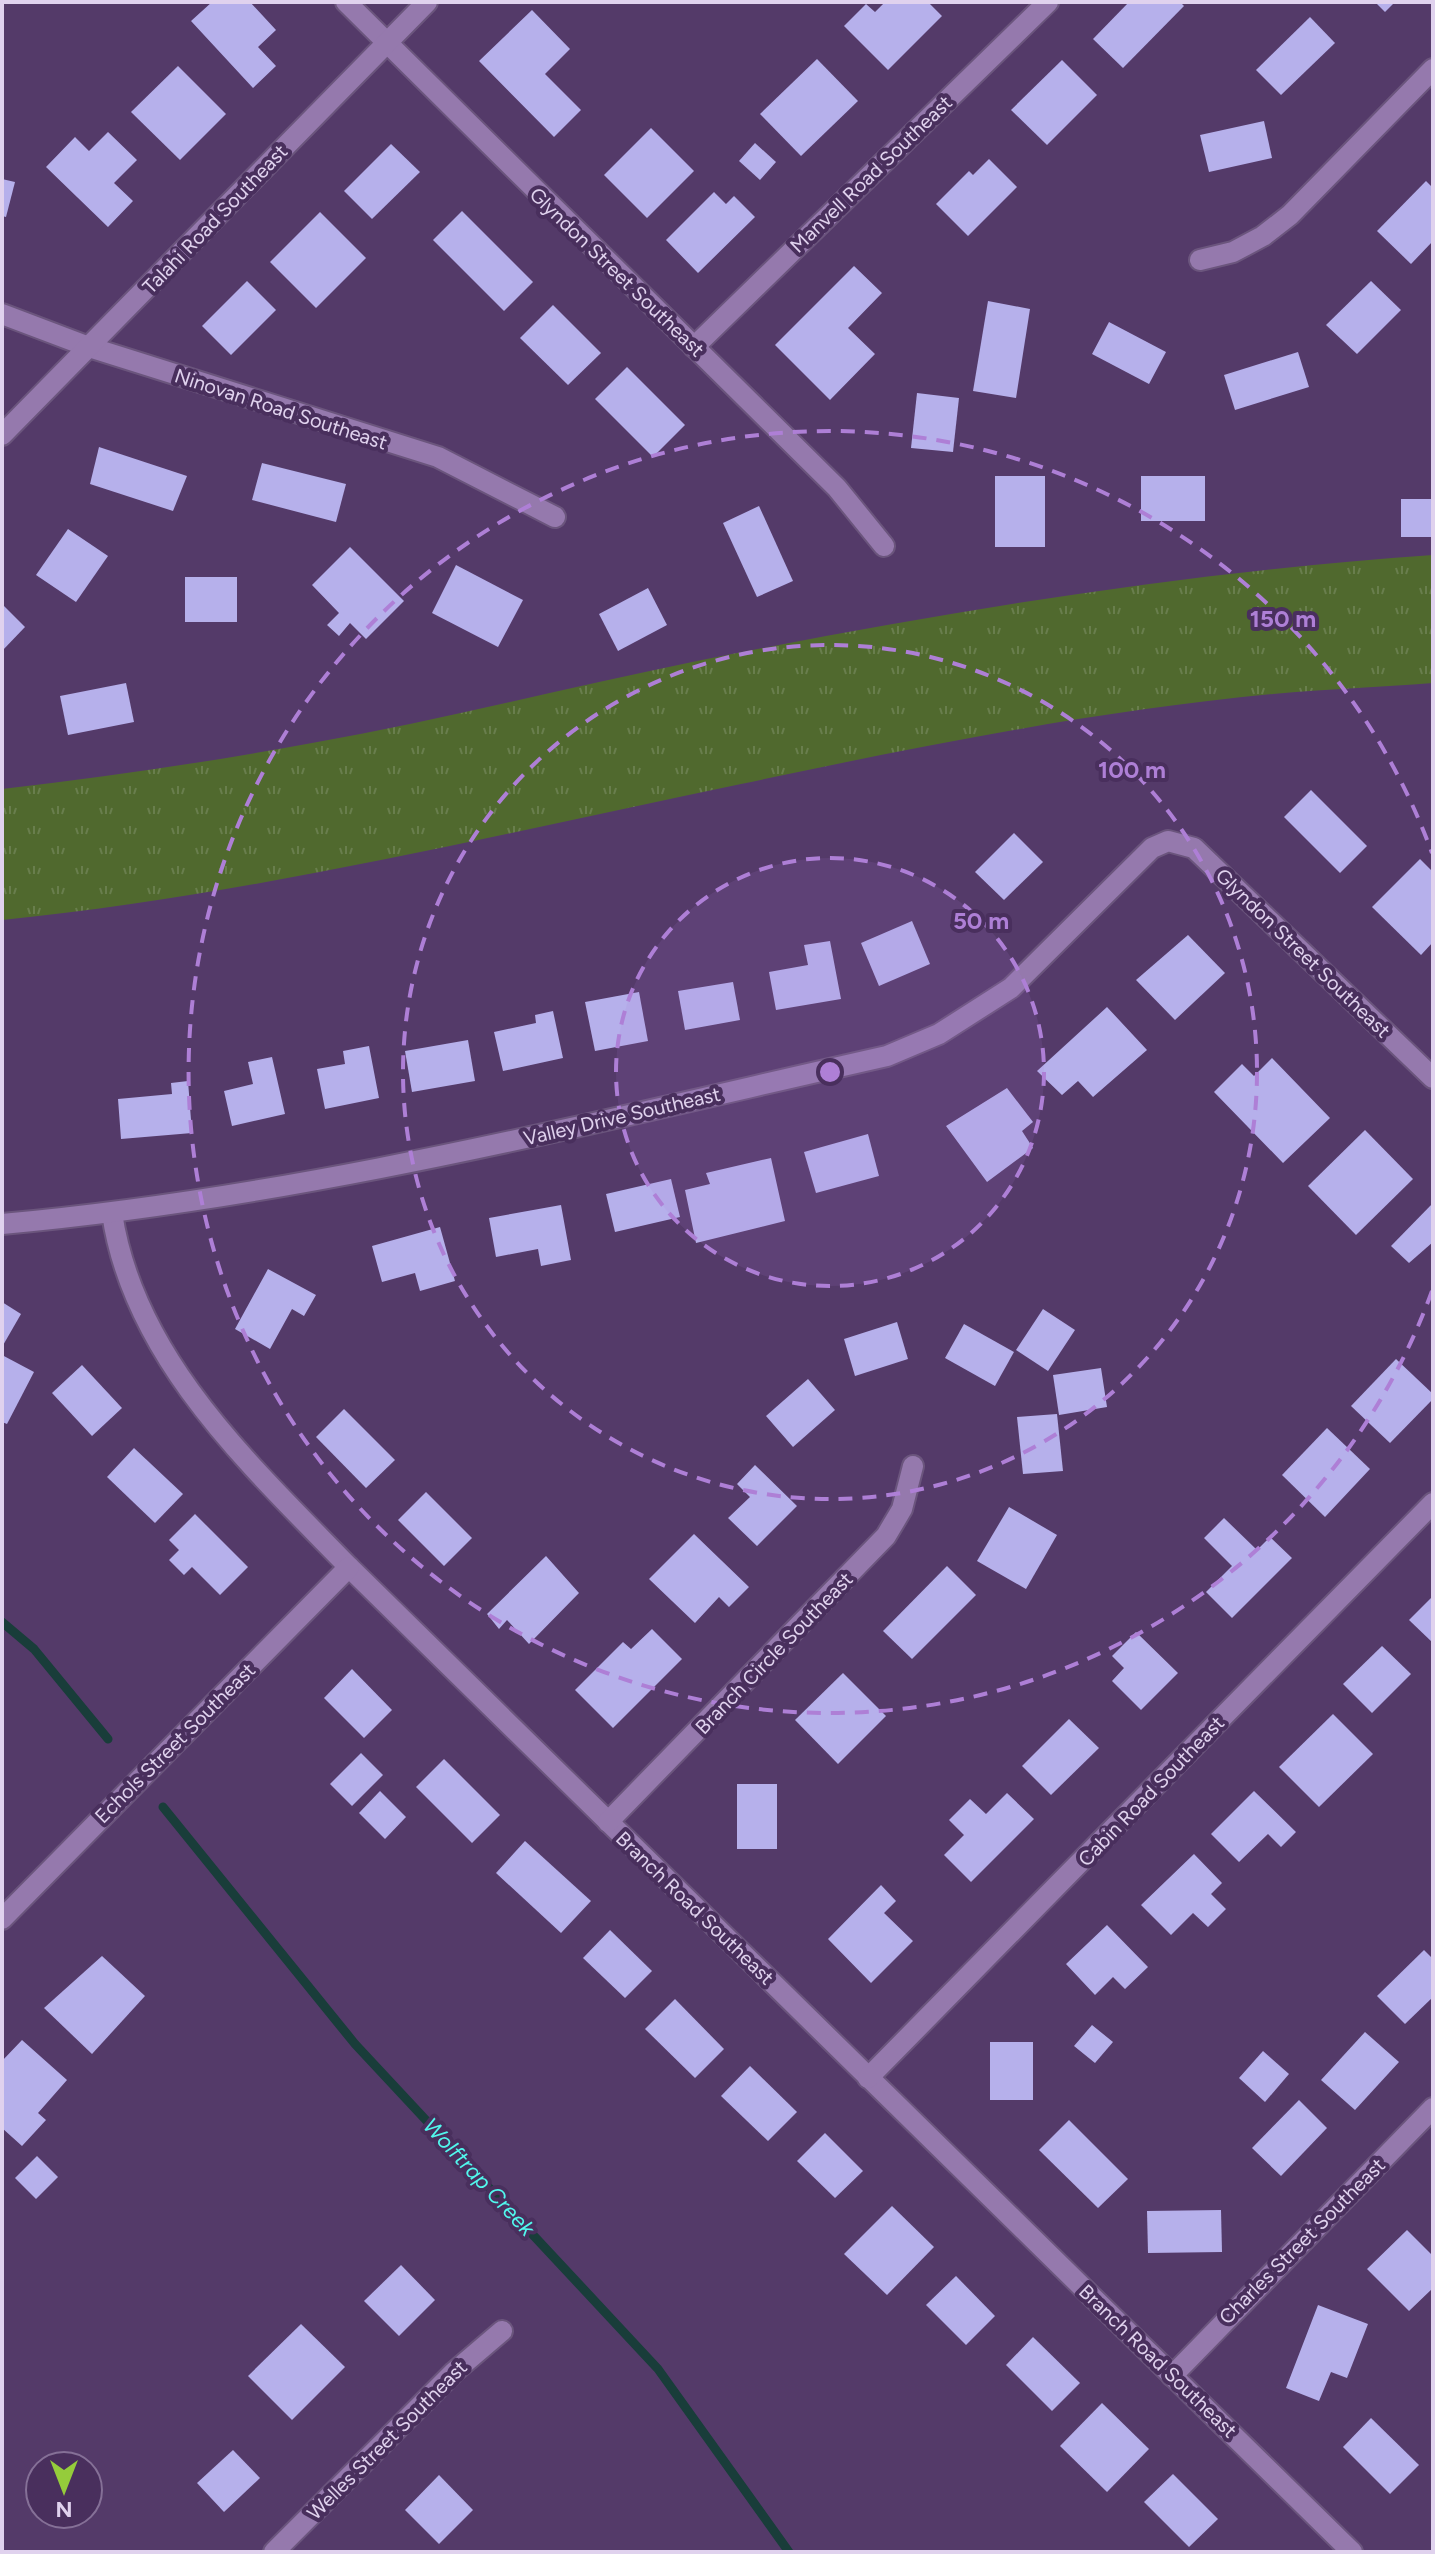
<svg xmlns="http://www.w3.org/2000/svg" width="1435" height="2554" font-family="Figtree,sans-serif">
	<defs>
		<pattern id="grass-tufts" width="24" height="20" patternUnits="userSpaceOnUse" patternTransform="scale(2)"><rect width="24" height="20" fill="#50692e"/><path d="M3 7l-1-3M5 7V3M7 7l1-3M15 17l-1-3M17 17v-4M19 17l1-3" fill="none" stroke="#697e4d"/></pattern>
	</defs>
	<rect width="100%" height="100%" fill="#543a69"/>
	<path fill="url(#grass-tufts)" d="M1433 555V683C1380 687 1326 689 1273 694 1094 711 916 747 741 784 496 835 251 895 2 920V789C106 777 209 762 312 743 441 720 569 687 697 661 941 612 1185 572 1433 555Z"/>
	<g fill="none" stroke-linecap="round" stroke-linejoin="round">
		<g stroke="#193d3a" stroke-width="9">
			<polyline points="2,1622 34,1649 108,1739"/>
			<polyline points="163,1807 355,2044 658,2369 789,2552"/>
		</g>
	</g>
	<g fill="#b6b0eb">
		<polygon points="212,2 250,2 276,30 258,47 276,66 253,88 191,21"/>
		<polygon points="885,2 928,2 942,16 888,70 844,26 866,4 875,12"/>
		<polygon points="1129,2 1180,2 1184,6 1123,68 1093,39"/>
		<polygon points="1375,2 1395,2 1385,12"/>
		<polygon points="532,10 570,49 545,74 581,110 554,137 479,61"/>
		<polygon points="1310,17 1335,43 1281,95 1256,70"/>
		<polygon points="817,59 858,101 801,156 760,114"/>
		<polygon points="1062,60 1097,95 1047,145 1011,110"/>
		<polygon points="178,66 226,114 180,160 131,112"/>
		<polygon points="1264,121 1272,158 1209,172 1200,135"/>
		<polygon points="651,128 694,171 647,218 604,175"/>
		<polygon points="108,132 137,160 114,183 133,201 108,227 46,167 75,137 89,151"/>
		<polygon points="755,143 776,162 760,180 739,161"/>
		<polygon points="391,144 420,172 372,219 344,191"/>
		<polygon points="989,159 1017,187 968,236 936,204 969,171 973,175"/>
		<polygon points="2,179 15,182 6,217 2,216"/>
		<polygon points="1426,181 1433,188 1433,241 1411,264 1377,231"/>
		<polygon points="714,192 726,204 734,196 755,217 698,273 666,240"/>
		<polygon points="462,211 533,282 504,311 433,240"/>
		<polygon points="320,212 366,258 316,308 270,262"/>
		<polygon points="854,266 882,293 848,328 875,354 830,400 775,345"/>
		<polygon points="247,281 276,310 231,355 202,326"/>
		<polygon points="1371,281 1401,310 1357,354 1326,325"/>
		<polygon points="988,301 1030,309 1016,398 973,391"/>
		<polygon points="553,305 601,353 568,385 520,338"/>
		<polygon points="1109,322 1166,352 1149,384 1092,354"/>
		<polygon points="1298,352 1309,387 1235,410 1224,375"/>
		<polygon points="627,367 685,425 653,457 595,399"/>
		<polygon points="917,393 959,398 953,452 911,448"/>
		<polygon points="99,447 187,476 173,511 90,484"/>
		<polygon points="262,463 346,484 336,522 252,500"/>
		<rect x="995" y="476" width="50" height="71"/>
		<rect x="1141" y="476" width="64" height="45"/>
		<rect x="1401" y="499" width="32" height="38"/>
		<polygon points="759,506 793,581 757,597 723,523"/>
		<polygon points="68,529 108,556 76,602 36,575"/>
		<polygon points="350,547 404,601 366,639 350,623 339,636 327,625 339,613 312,585"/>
		<polygon points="456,565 523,600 498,647 432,613"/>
		<rect x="185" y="577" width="52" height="45"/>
		<polygon points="648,588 667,625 618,651 599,614"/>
		<polygon points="2,604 25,627 2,651"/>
		<polygon points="126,683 134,722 68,735 60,696"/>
		<polygon points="1311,790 1367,846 1340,873 1284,817"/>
		<polygon points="1014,833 1043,862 1004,900 975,872"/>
		<polygon points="1420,859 1433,872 1433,942 1421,955 1372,907"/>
		<polygon points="912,921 930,964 879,986 861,943"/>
		<polygon points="1188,935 1225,973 1175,1020 1136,980"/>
		<polygon points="830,941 841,999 776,1010 769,972 808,965 804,945"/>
		<polygon points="733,982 740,1020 685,1030 678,991"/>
		<polygon points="639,992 648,1041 595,1051 585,1002"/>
		<polygon points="1107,1007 1147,1050 1093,1097 1078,1081 1062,1095 1037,1071"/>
		<polygon points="553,1011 563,1058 503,1071 494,1032 536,1023 535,1015"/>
		<polygon points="468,1040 475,1081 412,1092 405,1051"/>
		<polygon points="369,1046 379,1098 325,1109 317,1069 345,1064 343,1051"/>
		<polygon points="272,1057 285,1114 232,1126 224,1091 253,1084 248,1062"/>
		<polygon points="1272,1058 1330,1118 1283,1163 1214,1092 1242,1064 1254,1076"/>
		<polygon points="188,1081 192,1133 121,1139 118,1099 172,1094 171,1083"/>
		<polygon points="1007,1088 1033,1122 1022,1131 1033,1148 987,1182 946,1126"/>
		<polygon points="1365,1130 1413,1179 1356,1235 1308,1186"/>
		<polygon points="868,1134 879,1176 816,1193 804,1152"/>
		<polygon points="771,1158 785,1221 696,1243 685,1190 710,1184 706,1173"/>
		<polygon points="671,1179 680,1217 615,1232 606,1194"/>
		<polygon points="1433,1203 1433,1242 1409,1263 1391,1246"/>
		<polygon points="561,1205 571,1260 541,1266 538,1249 496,1257 489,1218"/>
		<polygon points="440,1227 455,1281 420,1291 415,1273 382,1282 372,1246"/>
		<polygon points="268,1269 316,1295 304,1316 292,1309 270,1349 235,1329"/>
		<polygon points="2,1302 21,1314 2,1347"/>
		<polygon points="1043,1309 1075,1330 1048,1371 1016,1350"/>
		<polygon points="897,1322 908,1359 855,1376 844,1339"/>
		<polygon points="964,1324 1014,1352 995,1386 945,1358"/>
		<polygon points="2,1355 34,1372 7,1424 2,1422"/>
		<polygon points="1396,1359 1433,1394 1433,1399 1390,1443 1351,1406"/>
		<polygon points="82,1365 122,1408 92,1436 52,1393"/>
		<polygon points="1101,1368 1107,1407 1059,1415 1053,1375"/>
		<polygon points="808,1379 835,1410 793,1447 766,1416"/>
		<polygon points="344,1409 395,1460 366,1488 316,1437"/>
		<polygon points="1057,1414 1063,1471 1023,1474 1017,1417"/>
		<polygon points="1327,1428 1370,1469 1325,1517 1282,1475"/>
		<polygon points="134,1448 183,1494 155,1523 107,1477"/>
		<polygon points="755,1465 797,1506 757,1546 728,1518 750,1497 737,1484"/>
		<polygon points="426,1492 472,1538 444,1566 398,1520"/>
		<polygon points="1009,1507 1057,1535 1026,1589 977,1561"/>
		<polygon points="195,1514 248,1567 220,1595 192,1567 184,1575 169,1560 179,1550 169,1540"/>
		<polygon points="1224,1518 1257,1550 1270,1537 1292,1558 1232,1618 1206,1592 1232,1566 1204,1538"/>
		<polygon points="694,1534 749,1587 729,1607 719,1597 695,1623 649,1579"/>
		<polygon points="546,1556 579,1593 529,1644 507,1620 499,1629 487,1614"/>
		<polygon points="947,1566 976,1595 912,1659 883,1631"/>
		<polygon points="1433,1596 1433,1643 1409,1620"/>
		<polygon points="652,1629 682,1659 613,1728 575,1690 623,1642 631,1649"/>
		<polygon points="1136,1632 1178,1673 1141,1710 1112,1681 1124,1668 1112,1656"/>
		<polygon points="1382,1646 1411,1674 1372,1713 1343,1684"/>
		<polygon points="352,1669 392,1710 364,1738 324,1698"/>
		<polygon points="843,1673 886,1716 838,1764 795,1720"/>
		<polygon points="1333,1714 1373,1754 1319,1807 1279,1767"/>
		<polygon points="1069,1719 1099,1748 1051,1795 1022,1766"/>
		<polygon points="361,1753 383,1775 352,1806 330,1784"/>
		<polygon points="444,1759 500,1815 472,1843 416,1787"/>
		<rect x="737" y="1784" width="40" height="65"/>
		<polygon points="380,1791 406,1817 385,1839 359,1813"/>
		<polygon points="1254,1791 1296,1832 1281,1847 1268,1834 1239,1862 1211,1834"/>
		<polygon points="1007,1793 1034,1819 971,1882 944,1855 964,1835 949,1820 970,1799 986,1814"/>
		<polygon points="525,1841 591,1901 561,1933 496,1873"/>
		<polygon points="1194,1854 1222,1883 1211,1894 1226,1909 1208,1927 1193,1913 1171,1935 1141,1905"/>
		<polygon points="881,1885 896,1901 884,1913 913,1941 871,1983 828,1939"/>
		<polygon points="1107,1925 1148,1967 1125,1989 1113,1977 1095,1995 1066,1964"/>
		<polygon points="610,1930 652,1971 625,1998 583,1958"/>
		<polygon points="1424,1950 1433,1959 1433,1997 1405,2024 1377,1996"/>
		<polygon points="102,1956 145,1996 92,2054 44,2008"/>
		<polygon points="675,1999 724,2049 695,2078 645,2029"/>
		<polygon points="1092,2025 1113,2042 1095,2063 1074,2046"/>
		<polygon points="1365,2032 1399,2062 1355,2110 1321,2080"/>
		<polygon points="22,2040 67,2080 38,2113 46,2120 22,2146 2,2128 2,2061"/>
		<rect x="990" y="2042" width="43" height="58"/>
		<polygon points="1263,2051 1289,2074 1265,2102 1239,2078"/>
		<polygon points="750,2066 797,2112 768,2141 721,2096"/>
		<polygon points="1299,2100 1327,2128 1281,2176 1252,2148"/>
		<polygon points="1069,2120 1128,2179 1098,2208 1039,2150"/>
		<polygon points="825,2133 863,2171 835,2198 797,2161"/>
		<polygon points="37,2156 58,2177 36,2199 15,2178"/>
		<polygon points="892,2206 934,2247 887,2295 844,2254"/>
		<polygon points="1221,2210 1222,2252 1148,2253 1147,2211"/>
		<polygon points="1407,2230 1431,2254 1433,2252 1433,2288 1409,2311 1367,2269"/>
		<polygon points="401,2265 435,2300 399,2336 364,2301"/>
		<polygon points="956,2276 995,2316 966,2345 926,2305"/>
		<polygon points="1318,2305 1368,2324 1347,2378 1331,2372 1319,2401 1286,2388"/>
		<polygon points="301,2324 345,2367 292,2420 248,2376"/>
		<polygon points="1033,2337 1080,2383 1052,2411 1006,2365"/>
		<polygon points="1102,2403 1149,2449 1107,2492 1060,2446"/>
		<polygon points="1371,2418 1419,2465 1390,2494 1343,2447"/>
		<polygon points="233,2450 260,2478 224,2512 197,2483"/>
		<polygon points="1173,2474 1218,2519 1189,2547 1144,2502"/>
		<polygon points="439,2475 473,2510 439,2544 405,2510"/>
	</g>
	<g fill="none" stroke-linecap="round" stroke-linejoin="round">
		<g stroke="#6b557d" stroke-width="24">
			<g id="minor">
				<polyline points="346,2 837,488 884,546"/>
				<polyline points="1200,260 1233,252 1263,236 1290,215 1433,69"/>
				<polyline points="2,314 89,347 438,457 555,517"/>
				<polyline points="694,347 1048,2"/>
				<polyline points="2,435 427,2"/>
				<path d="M112 1213C133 1358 251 1466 349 1567L1352 2552"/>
				<path d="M2 1224C302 1197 594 1122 887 1056L939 1034 1011 988 1152 848 1168 841 1194 848 1433 1078"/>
				<polyline points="608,1822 886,1536 902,1509 913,1466"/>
				<polyline points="2,1919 349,1567"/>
				<polyline points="868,2078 1433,1503"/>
				<polyline points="1172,2376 1433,2108"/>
				<polyline points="274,2552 454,2372 502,2331"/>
			</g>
		</g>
		<use href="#minor" stroke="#9579ad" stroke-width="20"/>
	</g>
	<circle cx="830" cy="1072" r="214" fill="#ae7fd6" fill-opacity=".12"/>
	<g fill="none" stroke="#ae7fd6" stroke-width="4" stroke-dasharray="14 10">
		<circle cx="830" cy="1072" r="214"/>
		<circle cx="830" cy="1072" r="427"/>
		<path d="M1432 1291A641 641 0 1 1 1432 853"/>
	</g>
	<g text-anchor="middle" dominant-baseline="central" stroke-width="8" stroke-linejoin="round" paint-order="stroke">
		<g font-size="20" fill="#e0d2ee" stroke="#492f5d">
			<text transform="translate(871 174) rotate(-44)">Manvell Road Southeast</text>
			<text transform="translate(215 219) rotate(-46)">Talahi Road Southeast</text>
			<text transform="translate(617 272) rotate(44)">Glyndon Street Southeast</text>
			<text transform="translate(281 409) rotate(18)">Ninovan Road Southeast</text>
			<text transform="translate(1303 953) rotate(44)">Glyndon Street Southeast</text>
			<text transform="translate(622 1116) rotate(-13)">Valley Drive Southeast</text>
			<text transform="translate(774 1653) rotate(-46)">Branch Circle Southeast</text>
			<text transform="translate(175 1743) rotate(-45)">Echols Street Southeast</text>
			<text transform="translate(1151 1791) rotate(-46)">Cabin Road Southeast</text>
			<text transform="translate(695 1908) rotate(44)">Branch Road Southeast</text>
			<text transform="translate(1302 2241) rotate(-45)">Charles Street Southeast</text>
			<text transform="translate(1158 2361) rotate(44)">Branch Road Southeast</text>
			<text transform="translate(387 2440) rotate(-45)">Welles Street Southeast</text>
		</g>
		<g font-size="22" font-style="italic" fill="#51f8ed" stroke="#492f5d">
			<text transform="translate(479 2177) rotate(47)">Wolftrap Creek</text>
		</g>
	</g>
	<circle cx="830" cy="1072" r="12" fill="#ae7fd6" stroke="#492f5d" stroke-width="4"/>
	<g font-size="24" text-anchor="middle" font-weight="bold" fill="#ae7fd6" stroke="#492f5d" stroke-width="8" stroke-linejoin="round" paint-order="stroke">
		<text x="1283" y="627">150 m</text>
		<text x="1132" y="778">100 m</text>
		<text x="981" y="929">50 m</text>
	</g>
	<rect width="1435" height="2554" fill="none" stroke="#e0d2ee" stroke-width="8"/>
	<g transform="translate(64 2490) rotate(180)"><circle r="38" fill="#492f5d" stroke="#857097" stroke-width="2"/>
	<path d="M0-6L14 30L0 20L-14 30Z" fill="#95cc3b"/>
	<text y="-12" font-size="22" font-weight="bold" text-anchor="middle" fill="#e0d2ee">N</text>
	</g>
</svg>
